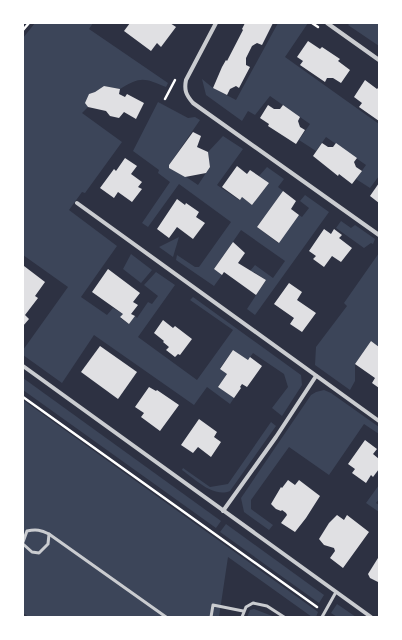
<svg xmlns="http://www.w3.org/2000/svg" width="402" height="640" font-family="'DM Sans',sans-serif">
	<rect width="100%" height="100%" fill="#2d3142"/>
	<g fill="#3c4559">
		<path d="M35 23H93L89 29 168 83 166 87C144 78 141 76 120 89L104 86 95 92 89 94 86 103 88 107 82 113 122 142 85 193 82 192 69 210 117 246 81 297 107 315 113 308 123 314 120 318 129 324 135 316 137 318 148 302 152 304 158 296 144 285 156 272 175 285 138 337 197 380 233 330 190 300 193 297 301 375 302 385 282 416 272 408 288 387 284 374 253 353 248 360 233 350 220 368 227 374 218 387 234 398 230 404 207 387 194 405 94 335 62 383 23 355V350L68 287 23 255V38Z"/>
		<polygon points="278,23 308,23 285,57 379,124 379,176 370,188 356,179 366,165 326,137 316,151 299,140 310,124 270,96 255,115 248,111 242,121 206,95 202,79 213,88 236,100"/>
		<polygon points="350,23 379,23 379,46 348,25"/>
		<polygon points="158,102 188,118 195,117 200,120 169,165 169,168 173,170 176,170 198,185 210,167 208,152 223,136 243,149 217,185 239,200 242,197 252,205 269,183 259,176 267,167 284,179 278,187 283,191 257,227 278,243 299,215 302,217 309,208 300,201 305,195 329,212 255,315 247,309 266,280 254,272 253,273 250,271 255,265 273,278 285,261 241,230 214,269 222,275 214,286 176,260 177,255 195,267 199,267 231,222 179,184 148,227 142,223 170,182 158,173 159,170 133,151"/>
		<polygon points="341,221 351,228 355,225 375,239 373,244 371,243 364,248 336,228"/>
		<polygon points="179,237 173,257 159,247"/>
		<polygon points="379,253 379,347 371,341 355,364 355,381 350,390 315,365 316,347 347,306 344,303"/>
		<polygon points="131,254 152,270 141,283 123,269"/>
		<polygon points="23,378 221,521 216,528 23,390"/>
		<polygon points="324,390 331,393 379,427 379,434 364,424 329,475 289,447 251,500 251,509 273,525 269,530 244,512 241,498 311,395 316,392"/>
		<polygon points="23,400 314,609 318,612 316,617 312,617 228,557 219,617 29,617 23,613"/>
		<path d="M271 422 276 426 230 491C213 498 195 479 182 470L183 468 210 487 228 484Z"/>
		<polygon points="379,485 379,499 376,503 379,505 379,512 366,503"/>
		<polygon points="226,524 324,595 319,603 220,532"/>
		<polygon points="337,604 356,617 337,617 331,613"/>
		<polygon points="254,609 275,617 247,617 250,610"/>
	</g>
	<g fill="#e0e0e3">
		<polygon points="130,23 170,23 176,27 161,47 157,43 151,51 124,31"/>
		<polygon points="245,23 273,23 262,45 257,43 252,46 246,58 246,65 250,67 239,88 236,86 230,89 227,95 213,88 222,67 226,60 227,61 243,30 242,29"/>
		<polygon points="308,41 320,49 322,47 340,59 338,61 350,70 341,83 333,78 327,78 325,82 300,65 303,61 297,57"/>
		<polygon points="365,80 377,89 379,87 379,121 359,107 362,103 354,97"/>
		<polygon points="104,86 120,89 119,94 125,97 127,94 144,103 136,119 124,112 119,118 110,116 106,111 88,107 85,103 89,94 95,92"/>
		<polygon points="268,105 274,109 280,109 283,105 300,117 298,121 300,127 305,130 296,144 268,126 269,124 260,118"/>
		<polygon points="193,132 201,136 197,147 208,152 210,167 206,173 185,177 169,168 169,165"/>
		<polygon points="322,143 328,147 333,147 336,143 357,158 354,162 356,167 362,171 352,184 339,174 338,176 313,156"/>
		<polygon points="125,158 137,166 131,174 142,182 138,187 142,189 132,202 118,192 114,198 100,188 114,169 116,171"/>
		<polygon points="237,166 247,174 250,170 269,183 252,205 242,197 240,200 222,187"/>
		<polygon points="379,183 379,203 370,196"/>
		<polygon points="283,191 296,201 291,209 299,215 279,243 257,227"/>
		<polygon points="177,199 185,205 186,203 199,212 196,217 205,223 193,239 177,227 169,238 157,229"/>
		<polygon points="324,229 331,234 334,229 342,235 339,238 352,248 341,262 332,256 324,267 313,259 316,256 309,251"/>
		<polygon points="233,242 245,253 238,263 266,280 256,295 224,272 222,275 214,269"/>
		<polygon points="24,266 45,282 35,296 38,298 25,315 29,319 23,326 23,268"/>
		<polygon points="108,269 140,293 133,302 138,305 131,314 135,316 129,324 120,317 123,314 92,292"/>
		<polygon points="289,283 302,292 297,300 316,313 302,332 290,324 294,318 274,304"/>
		<polygon points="163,320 173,328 175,326 192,339 180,355 178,354 175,357 166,350 169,347 163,342 164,341 154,333"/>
		<polygon points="371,341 379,347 379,388 372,383 375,378 355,364"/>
		<polygon points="100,346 137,372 118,399 81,372"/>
		<polygon points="233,350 248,360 250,357 262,366 247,387 242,384 240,387 241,388 234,398 218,387 227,374 220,369"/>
		<polygon points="149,387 156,391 157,390 179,405 160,431 141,417 144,413 135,407"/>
		<polygon points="199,419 217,432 214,437 221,442 211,457 198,447 193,453 181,445"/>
		<polygon points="365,440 377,449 373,454 379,459 379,469 373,477 371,475 366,483 352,473 355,469 348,464"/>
		<polygon points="288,480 295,485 299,480 320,496 306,518 295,532 281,523 287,515 286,513 282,510 281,511 276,509 271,504 281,487 282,488"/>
		<polygon points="337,515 344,520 347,515 369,532 343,568 330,558 335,551 334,548 324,545 319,539 329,523"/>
		<polygon points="378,558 379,558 378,582 370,578 368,574"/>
	</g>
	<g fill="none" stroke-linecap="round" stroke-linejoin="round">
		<g stroke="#fff" stroke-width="2.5">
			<polyline points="312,23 318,27"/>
			<polyline points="23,30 29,23"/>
			<polyline points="165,99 175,80"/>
			<polyline points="23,397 317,607"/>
		</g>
		<g stroke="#caccd0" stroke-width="3">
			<path d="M23 542 27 531C36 529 41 530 49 534L166 617"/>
			<polyline points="23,544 32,552 39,553 48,544 49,534"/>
			<polyline points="211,617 213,605 243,611"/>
			<polyline points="242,617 246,607 253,603 267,606 284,617"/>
			<polyline points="322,617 336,592"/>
		</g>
		<g stroke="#caccd0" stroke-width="4">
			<path d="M216 23 186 80C184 90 186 95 193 103L379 235"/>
			<polyline points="327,23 379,60"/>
			<polyline points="77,203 379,421"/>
			<polyline points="23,366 371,617"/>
			<polyline points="223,511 276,437 316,376"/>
		</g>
	</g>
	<rect width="402" height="640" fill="none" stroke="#ffffff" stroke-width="48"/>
</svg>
